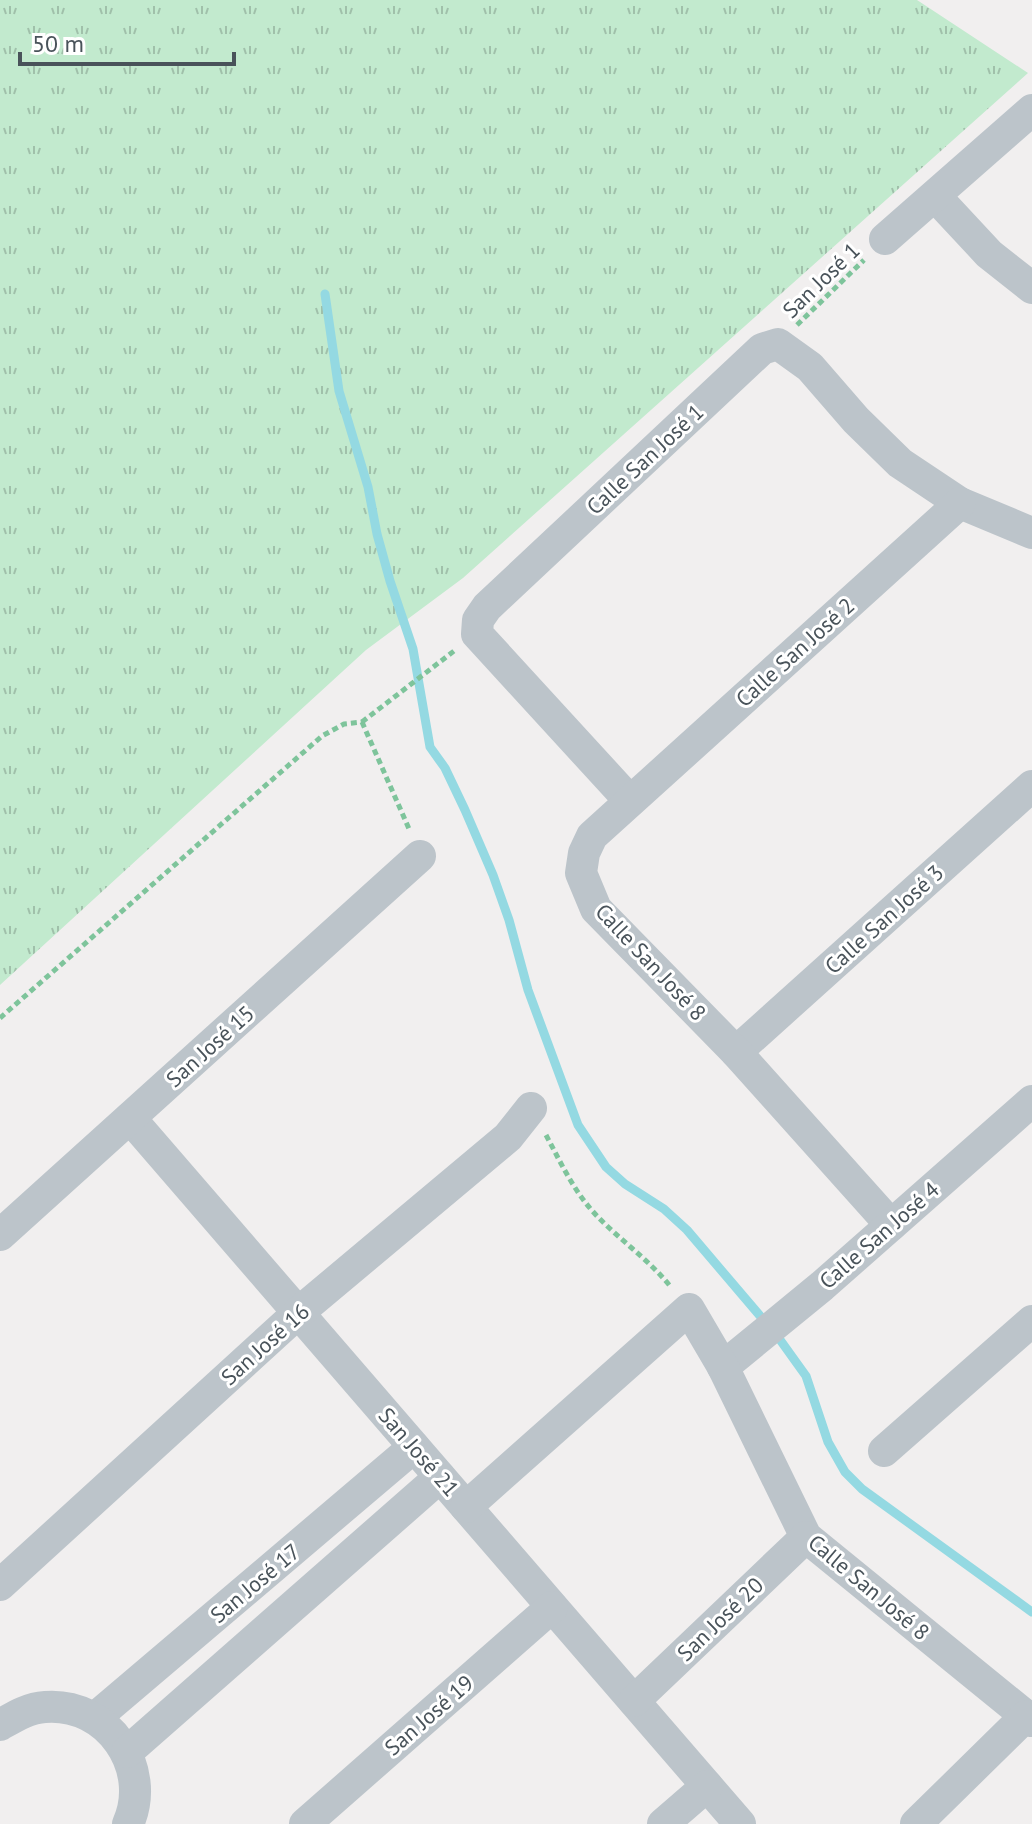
<svg xmlns="http://www.w3.org/2000/svg" width="1032" height="1824" font-family="'PT Sans',sans-serif">
	<defs>
		<pattern id="grass-tufts" width="24" height="20" patternUnits="userSpaceOnUse" patternTransform="scale(2)"><rect width="24" height="20" fill="#c2eace"/><path d="M3 7l-1-3M5 7V3M7 7l1-3M15 17l-1-3M17 17v-4M19 17l1-3" fill="none" stroke="#a0c0aa"/></pattern>
	</defs>
	<rect width="100%" height="100%" fill="#f1efef"/>
	<polygon fill="url(#grass-tufts)" points="0,0 917,0 1028,73 463,578 366,650 0,985"/>
	<g fill="none" stroke-linecap="round" stroke-linejoin="round">
		<polyline stroke="#94d9e2" stroke-width="9" points="325,294 339,391 368,487 377,534 390,581 413,649 430,747 445,768 465,810 493,875 509,920 528,990 578,1125 606,1167 625,1184 664,1209 687,1230 778,1337 806,1376 828,1442 845,1472 862,1489 1032,1612"/>
		<g stroke="#7ec49b" stroke-width="5" stroke-dasharray="6 4" stroke-linecap="butt">
			<polyline points="797,325 864,260"/>
			<polyline points="362,722 410,831"/>
			<polyline points="362,722 454,651"/>
			<polyline points="0,1018 322,736 344,724 362,722"/>
			<path d="M546 1135C561 1163 574 1192 597 1216 620 1240 649 1260 670 1286"/>
		</g>
		<g stroke="#bcc4ca" stroke-width="32">
			<polyline points="935,196 989,254 1032,288"/>
			<polyline points="885,239 1032,110"/>
			<polyline points="630,801 477,634 478,620 487,607 762,349 778,344 810,367 856,420 900,463 960,503 1032,533"/>
			<polyline points="736,1052 1032,786"/>
			<polyline points="130,1118 740,1824"/>
			<polyline points="891,1225 736,1052 596,909 581,873 584,853 592,836 960,503"/>
			<polyline points="0,1235 420,856"/>
			<polyline points="723,1367 822,1286 1032,1101"/>
			<polyline points="884,1451 1032,1321"/>
			<polyline points="466,1507 689,1309 723,1367 806,1537 1032,1721"/>
			<polyline points="0,1585 298,1313 508,1137 531,1108"/>
			<polyline points="634,1701 806,1537"/>
			<polyline points="95,1718 414,1447"/>
			<path d="M0 1725C14 1717 28 1708 45 1707 108 1702 153 1768 128 1824"/>
			<polyline points="127,1752 440,1477"/>
			<polyline points="305,1824 552,1607"/>
			<polyline points="663,1824 707,1786"/>
			<polyline points="916,1824 1026,1716"/>
		</g>
	</g>
	<g text-anchor="middle" dominant-baseline="central" stroke-width="6" stroke-linejoin="round" paint-order="stroke">
		<g font-size="22" fill="#49535a" stroke="#fff">
			<text transform="translate(821 280) rotate(-44)">San José 1</text>
			<text transform="translate(645 459) rotate(-43)">Calle San José 1</text>
			<text transform="translate(795 652) rotate(-42)">Calle San José 2</text>
			<text transform="translate(884 919) rotate(-42)">Calle San José 3</text>
			<text transform="translate(651 962) rotate(47)">Calle San José 8</text>
			<text transform="translate(210 1046) rotate(-42)">San José 15</text>
			<text transform="translate(879 1235) rotate(-41)">Calle San José 4</text>
			<text transform="translate(265 1344) rotate(-42)">San José 16</text>
			<text transform="translate(419 1452) rotate(49)">San José 21</text>
			<text transform="translate(255 1583) rotate(-40)">San José 17</text>
			<text transform="translate(869 1587) rotate(40)">Calle San José 8</text>
			<text transform="translate(720 1619) rotate(-44)">San José 20</text>
			<text transform="translate(429 1715) rotate(-41)">San José 19</text>
		</g>
	</g>
	<path d="M20 52v12h214v-12" fill="none" stroke="#49535a" stroke-width="4"/>
	<text x="32" y="52" font-size="24" fill="#49535a" stroke="#ffffff" stroke-width="6" paint-order="stroke">50 m</text>
</svg>
